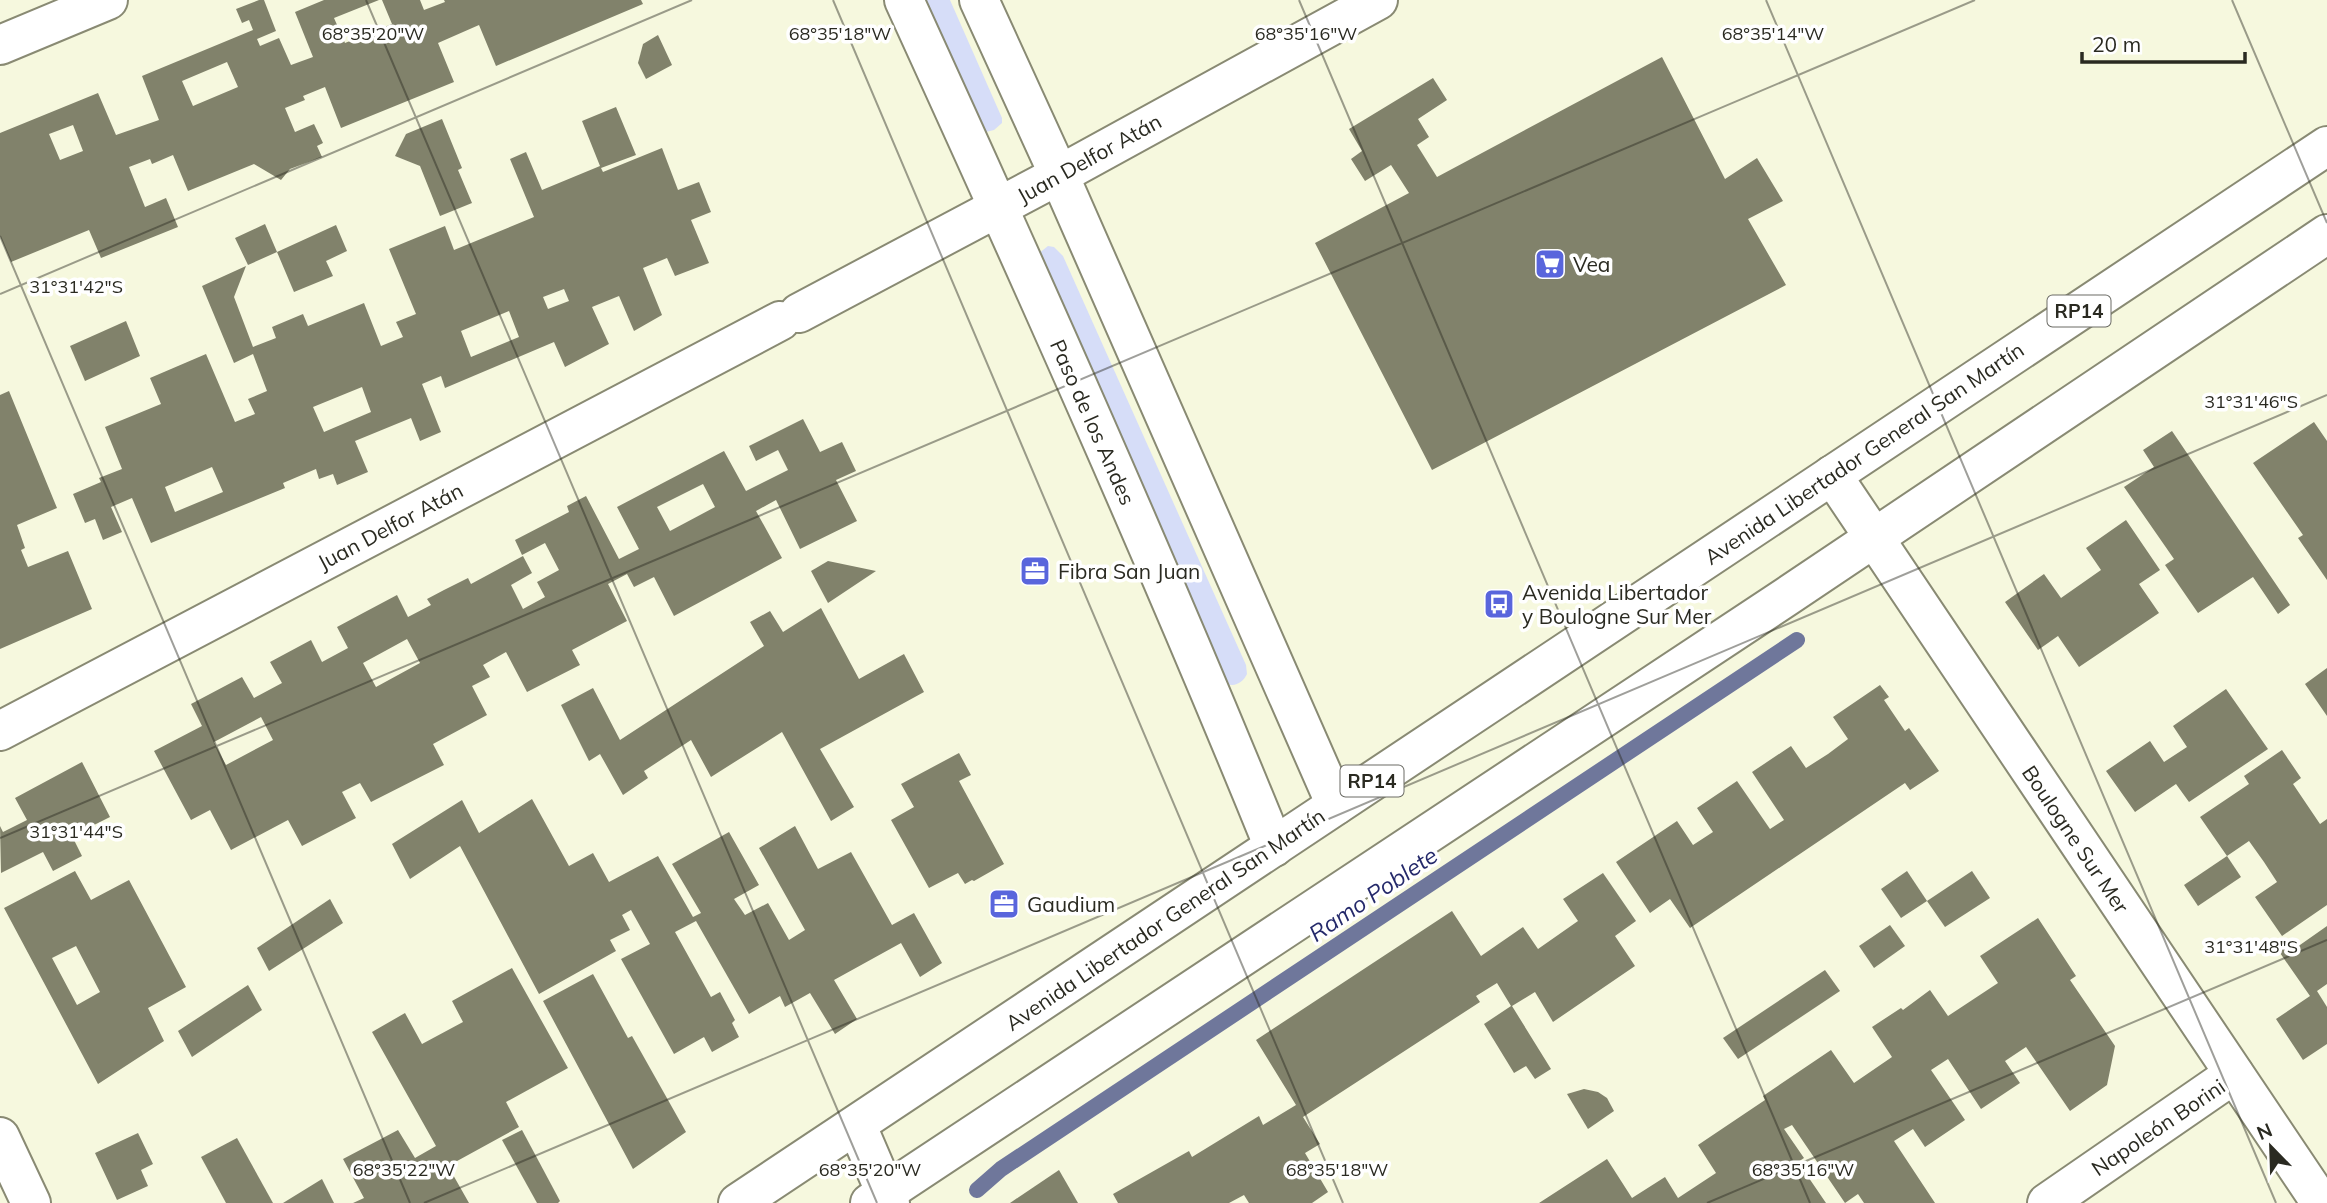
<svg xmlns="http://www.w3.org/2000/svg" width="2327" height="1203" font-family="Mulish,sans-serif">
	<rect width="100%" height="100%" fill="#f6f8de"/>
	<g fill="#d6ddf8">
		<polygon points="924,0 950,0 1002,118 1002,123 994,130 986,132 983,130"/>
		<path d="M1048 246 1054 247 1063 256 1246 665 1247 674C1243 682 1236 687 1227 684L1038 254Z"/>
	</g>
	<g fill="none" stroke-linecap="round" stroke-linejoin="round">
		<polyline stroke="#6f779b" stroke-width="16" points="977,1190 1001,1169 1797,640"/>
	</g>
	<g fill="#81826b" fill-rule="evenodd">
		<path d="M259 0H264L276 31 257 39 260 46 279 38 291 65 313 57 295 12 324 0H379L334 18 345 43 392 24 382 0H420L424 10 445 2 444 0H641L643 4 496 66 479 25 438 43 454 82 341 128 325 87 303 96 305 100 285 108 295 132 314 124 323 143 317 146 322 157 290 169 281 180 254 164 188 191 173 155 152 164 150 159 129 167 145 207 166 198 178 227 101 258 89 230 11 262 0 236V133L98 93 116 135 159 120 142 76 253 30 249 20 242 23 236 9ZM227 62 238 87 193 106 182 81ZM73 125 83 151 60 160 49 134Z"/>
		<polygon points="658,35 672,65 646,79 638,63 643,44"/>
		<polygon points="1662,57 1725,179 1757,158 1783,201 1748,219 1786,285 1432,470 1315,243 1409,193 1391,165 1365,181 1351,159 1362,151 1349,129 1433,78 1447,100 1418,119 1429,137 1417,145 1437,177"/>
		<path d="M616 107 636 155 601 168 603 172 662 148 678 190 699 182 711 212 691 220 709 263 675 276 667 258 643 268 662 315 634 331 619 296 592 307 609 344 565 367 554 342 445 388 441 376 422 384 441 432 420 441 411 418 355 441 368 472 337 485 333 474 319 479 316 469 283 483 285 488 151 543 132 498 111 507 122 532 103 540 95 519 85 523 73 494 101 482 99 478 122 469 105 427 161 404 150 378 206 354 235 422 255 414 248 399 267 391 253 354 234 363 202 286 246 266 234 297 253 347 276 338 272 327 303 314 308 326 364 303 381 346 403 337 396 322 416 314 389 249 445 226 454 250 534 217 510 159 526 152 542 190 600 166 582 121ZM564 289 569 301 548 309 543 297ZM509 311 519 337 471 357 461 331ZM362 387 371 412 324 432 313 407ZM212 467 223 492 175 512 165 487Z"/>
		<polygon points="442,119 462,168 458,170 472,203 440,216 420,166 395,156 406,134"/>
		<polygon points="265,224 277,252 336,225 347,251 326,261 333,276 294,292 277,252 248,265 235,238"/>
		<polygon points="126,321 140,356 85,381 70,346"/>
		<polygon points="9,391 57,508 17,525 25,548 21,550 28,567 68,551 92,609 0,649 0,395"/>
		<path d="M803 419 820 452 842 442 856 471 836 480 857 521 800 549 776 500 756 511 782 558 674 616 654 577 634 587 627 574 608 584 627 621 572 650 580 665 527 692 506 652 483 665 490 677 472 686 487 715 433 744 444 765 371 802 360 783 342 792 356 818 302 846 288 820 231 850 210 810 191 820 154 751 202 726 191 704 242 677 254 698 282 683 270 662 311 640 322 662 348 648 337 627 365 612 397 595 408 617 431 605 427 599 444 590 468 578 471 584 523 556 532 573 511 585 523 609 545 597 537 582 559 570 545 543 522 555 515 540 569 512 567 506 586 496 619 559 639 549 617 507 724 451 746 491 788 470 778 450 756 461 749 446ZM703 484 715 507 670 531 657 507ZM407 639 420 663 376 687 363 663ZM261 717 273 740 226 765 214 742Z"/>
		<polygon points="2314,422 2327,441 2327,580 2298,538 2303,535 2253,463"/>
		<polygon points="2172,431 2290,605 2278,614 2253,577 2198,613 2165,565 2174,559 2124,487 2154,467 2143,450"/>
		<polygon points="2126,520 2160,570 2139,584 2159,613 2079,667 2058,636 2038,650 2005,602 2044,574 2061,598 2101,570 2086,548"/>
		<polygon points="828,561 876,571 828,603 811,571"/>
		<polygon points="821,608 859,679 904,654 924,692 820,749 854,807 831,821 782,732 711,777 691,740 644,771 648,778 623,795 600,754 589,761 561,705 593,688 620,740 764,646 750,622 770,611 783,632"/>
		<polygon points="2327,668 2327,716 2305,684"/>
		<polygon points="1880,685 1889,697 1884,700 1905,731 1909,728 1939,771 1910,790 1905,783 1690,928 1670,899 1650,913 1616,862 1677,821 1693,845 1713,832 1697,808 1737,781 1770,829 1784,820 1752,772 1791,746 1806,768 1828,754 1848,739 1833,717"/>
		<polygon points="2226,689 2268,749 2189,802 2176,784 2135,812 2106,771 2150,741 2164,762 2187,747 2173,726"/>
		<polygon points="2282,750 2301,778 2293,784 2320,824 2327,819 2327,905 2282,936 2255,897 2277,882 2264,862 2249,841 2227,856 2200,817 2249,784 2244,776"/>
		<polygon points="959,753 971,775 959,781 1004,864 974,881 972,880 965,884 958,873 929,888 891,820 914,807 901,784"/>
		<polygon points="82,762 110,817 72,836 82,856 53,871 43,852 1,873 0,826 3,832 27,820 15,798"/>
		<polygon points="532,799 569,866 593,853 609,882 658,856 693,917 701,913 672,864 729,832 759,885 734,899 745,915 768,903 789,940 805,930 759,848 795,826 818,869 851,852 892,925 914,913 942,963 920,977 901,943 834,980 857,1019 835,1034 810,993 785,1007 780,996 749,1014 696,921 675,932 711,997 720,992 735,1020 732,1023 739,1037 712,1052 704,1037 674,1054 621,959 650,944 631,910 622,915 630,930 610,940 616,951 539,994 460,846 410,879 392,844 462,800 479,833"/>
		<polygon points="2227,856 2241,877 2198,906 2184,885"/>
		<path d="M75 871 91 900 129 880 186 987 148 1008 164 1041 98 1084 4 908ZM76 946 100 992 77 1005 52 958Z"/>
		<polygon points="1907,871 1927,901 1901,918 1881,889"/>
		<polygon points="1972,871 1990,898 1945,927 1927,901"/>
		<polygon points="1603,873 1636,921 1615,936 1635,966 1553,1022 1535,992 1512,1006 1551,1069 1535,1079 1526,1066 1514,1073 1484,1024 1511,1006 1497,983 1476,996 1480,1002 1303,1117 1320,1144 1305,1153 1328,1192 1312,1203 1249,1203 1244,1195 1229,1203 1118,1203 1113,1194 1189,1151 1192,1157 1259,1116 1263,1125 1296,1105 1256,1040 1452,911 1481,956 1523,927 1538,949 1578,921 1563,899"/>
		<polygon points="330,899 343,923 269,971 257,948"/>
		<polygon points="2038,918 2076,976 2070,980 2115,1046 2107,1085 2070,1111 2026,1047 2005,1061 2020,1083 1981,1109 1948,1059 1931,1070 1965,1120 1925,1147 1913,1129 1894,1141 1935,1203 1864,1203 1858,1194 1845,1203 1792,1125 1784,1129 1804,1158 1798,1162 1826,1203 1539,1203 1607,1159 1632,1198 1665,1177 1678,1198 1716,1173 1698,1145 1765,1100 1763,1096 1831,1050 1854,1083 1892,1057 1872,1027 1901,1008 1903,1010 1930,990 1948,1016 1998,983 1980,956"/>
		<polygon points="1890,925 1905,946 1874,968 1859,946"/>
		<polygon points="2327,926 2327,984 2317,991 2327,1007 2327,1044 2303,1060 2276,1019 2310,996 2278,950 2285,945 2290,952"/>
		<polygon points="512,968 568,1068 506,1102 519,1127 448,1166 469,1203 353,1203 364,1198 343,1159 398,1130 415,1158 436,1146 372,1032 405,1013 422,1044 463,1022 452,1001"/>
		<polygon points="1825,970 1840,991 1738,1059 1723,1038"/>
		<polygon points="593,974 628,1038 632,1036 686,1132 633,1169 543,1001"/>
		<polygon points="248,985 262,1010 192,1057 178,1031"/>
		<polygon points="1584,1089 1598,1092 1607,1098 1614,1111 1588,1129 1567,1094"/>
		<polygon points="522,1130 560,1201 558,1203 537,1203 502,1140"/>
		<polygon points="138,1133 153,1164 141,1170 148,1186 117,1200 95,1153"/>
		<polygon points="237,1138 273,1203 226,1203 201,1157"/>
		<polygon points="1059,1170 1078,1203 1010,1203"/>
		<polygon points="322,1179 334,1203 283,1203"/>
	</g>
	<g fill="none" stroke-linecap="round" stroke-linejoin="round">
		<g stroke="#898a73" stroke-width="42">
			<g id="street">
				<path d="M904 0C1032 280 1158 562 1274 847"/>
				<polyline points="979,0 1059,175 1336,805"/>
				<polyline points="0,45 108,0"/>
				<polyline points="799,313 1059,175 1378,0"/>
				<polyline points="1832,475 2321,1203"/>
				<polyline points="0,731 780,321"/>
				<polyline points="857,1126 890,1203"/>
				<polyline points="0,1137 31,1203"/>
				<polyline points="2047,1203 2234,1074"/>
			</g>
		</g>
		<g stroke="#898a73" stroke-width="42">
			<g id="primary">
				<polyline points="738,1203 2327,146"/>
				<polyline points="870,1203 1786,597 2327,234"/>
			</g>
		</g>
		<use href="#street" stroke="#fff" stroke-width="38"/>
		<use href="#primary" stroke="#fff" stroke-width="38"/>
	</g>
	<path fill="none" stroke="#2a2a21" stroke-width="2" stroke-opacity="0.45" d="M366 0 877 1203M833 0 1343 1203M1299 0 1810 1203M1766 0 2276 1203M2232 0 2327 223M0 236 410 1203M0 294 692 0M0 838 1975 0M424 1203 2327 395M1707 1203 2327 940"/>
	<defs>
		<g id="supermarket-square" transform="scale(1.575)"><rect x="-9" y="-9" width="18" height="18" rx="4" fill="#5965dc" stroke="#fff"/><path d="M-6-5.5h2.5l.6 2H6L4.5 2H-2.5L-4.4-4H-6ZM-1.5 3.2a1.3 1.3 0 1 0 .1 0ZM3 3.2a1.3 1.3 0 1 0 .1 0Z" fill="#fff"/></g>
		<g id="office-square" transform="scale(1.575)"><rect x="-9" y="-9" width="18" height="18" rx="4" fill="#5965dc" stroke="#fff"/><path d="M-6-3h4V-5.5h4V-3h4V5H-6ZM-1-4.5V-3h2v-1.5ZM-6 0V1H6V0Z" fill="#fff"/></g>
		<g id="bus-square" transform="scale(1.575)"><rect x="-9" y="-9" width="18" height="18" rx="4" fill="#5965dc" stroke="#fff"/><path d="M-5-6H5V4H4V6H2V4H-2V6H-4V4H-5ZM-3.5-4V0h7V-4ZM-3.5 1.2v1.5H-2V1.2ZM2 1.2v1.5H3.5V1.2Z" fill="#fff"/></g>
	</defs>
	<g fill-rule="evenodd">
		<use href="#supermarket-square" x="1550" y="264"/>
		<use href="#office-square" x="1035" y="571"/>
		<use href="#bus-square" x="1499" y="604"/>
		<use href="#office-square" x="1004" y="904"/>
	</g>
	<g text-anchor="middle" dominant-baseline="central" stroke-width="7" stroke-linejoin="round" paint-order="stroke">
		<g fill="#fff" stroke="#6a6a64" stroke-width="2">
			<rect x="2047.5" y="295.5" width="63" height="31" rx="5"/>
			<rect x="1340.5" y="765.5" width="63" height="31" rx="5"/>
		</g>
		<g font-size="19" font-weight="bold" fill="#2a2a21">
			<text x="2079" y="311">RP14</text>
			<text x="1372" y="781">RP14</text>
		</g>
		<g font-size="21" fill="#2a2a21" stroke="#fff">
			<text transform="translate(1089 158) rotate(-29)">Juan Delfor Atán</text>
			<text transform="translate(1093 422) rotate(66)">Paso de los Andes</text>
			<text transform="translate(1864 453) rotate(-34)">Avenida Libertador General San Martín</text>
			<text transform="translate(390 526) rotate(-28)">Juan Delfor Atán</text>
			<text transform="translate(2076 839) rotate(56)">Boulogne Sur Mer</text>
			<text transform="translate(1165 919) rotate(-34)">Avenida Libertador General San Martín</text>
			<text transform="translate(2158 1127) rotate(-34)">Napoleón Borini</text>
		</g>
		<g font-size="21" fill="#2a2a21" stroke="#fff" text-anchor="start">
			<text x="1573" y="264">Vea</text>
			<text x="1058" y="571">Fibra San Juan</text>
			<text x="1522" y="592">Avenida Libertador<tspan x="1522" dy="24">y Boulogne Sur Mer</tspan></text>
			<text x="1027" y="904">Gaudium</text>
		</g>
		<g font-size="23" font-style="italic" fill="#24296a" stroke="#fff">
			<text transform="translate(1373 894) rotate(-34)">Ramo Poblete</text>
		</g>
	</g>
	<g font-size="18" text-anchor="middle" fill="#2a2a21" stroke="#fff" stroke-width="7" stroke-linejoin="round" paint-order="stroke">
		<text x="373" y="40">68°35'20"W</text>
		<text x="840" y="40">68°35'18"W</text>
		<text x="1306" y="40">68°35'16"W</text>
		<text x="1773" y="40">68°35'14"W</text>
		<text x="76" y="293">31°31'42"S</text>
		<text x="2251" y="408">31°31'46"S</text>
		<text x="76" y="838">31°31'44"S</text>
		<text x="2251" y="953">31°31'48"S</text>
		<text x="404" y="1176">68°35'22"W</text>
		<text x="870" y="1176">68°35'20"W</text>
		<text x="1337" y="1176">68°35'18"W</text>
		<text x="1803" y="1176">68°35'16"W</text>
	</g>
	<g transform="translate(2271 1147) rotate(337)" stroke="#ffffff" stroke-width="5" paint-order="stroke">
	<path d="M0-5L12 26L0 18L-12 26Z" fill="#2a2a21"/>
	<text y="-10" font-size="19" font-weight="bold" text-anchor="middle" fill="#2a2a21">N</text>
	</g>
	<path d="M2082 52v10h163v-10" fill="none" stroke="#2a2a21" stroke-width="3.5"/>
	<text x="2092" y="52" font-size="21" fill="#2a2a21" stroke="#ffffff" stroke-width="5" paint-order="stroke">20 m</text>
</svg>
